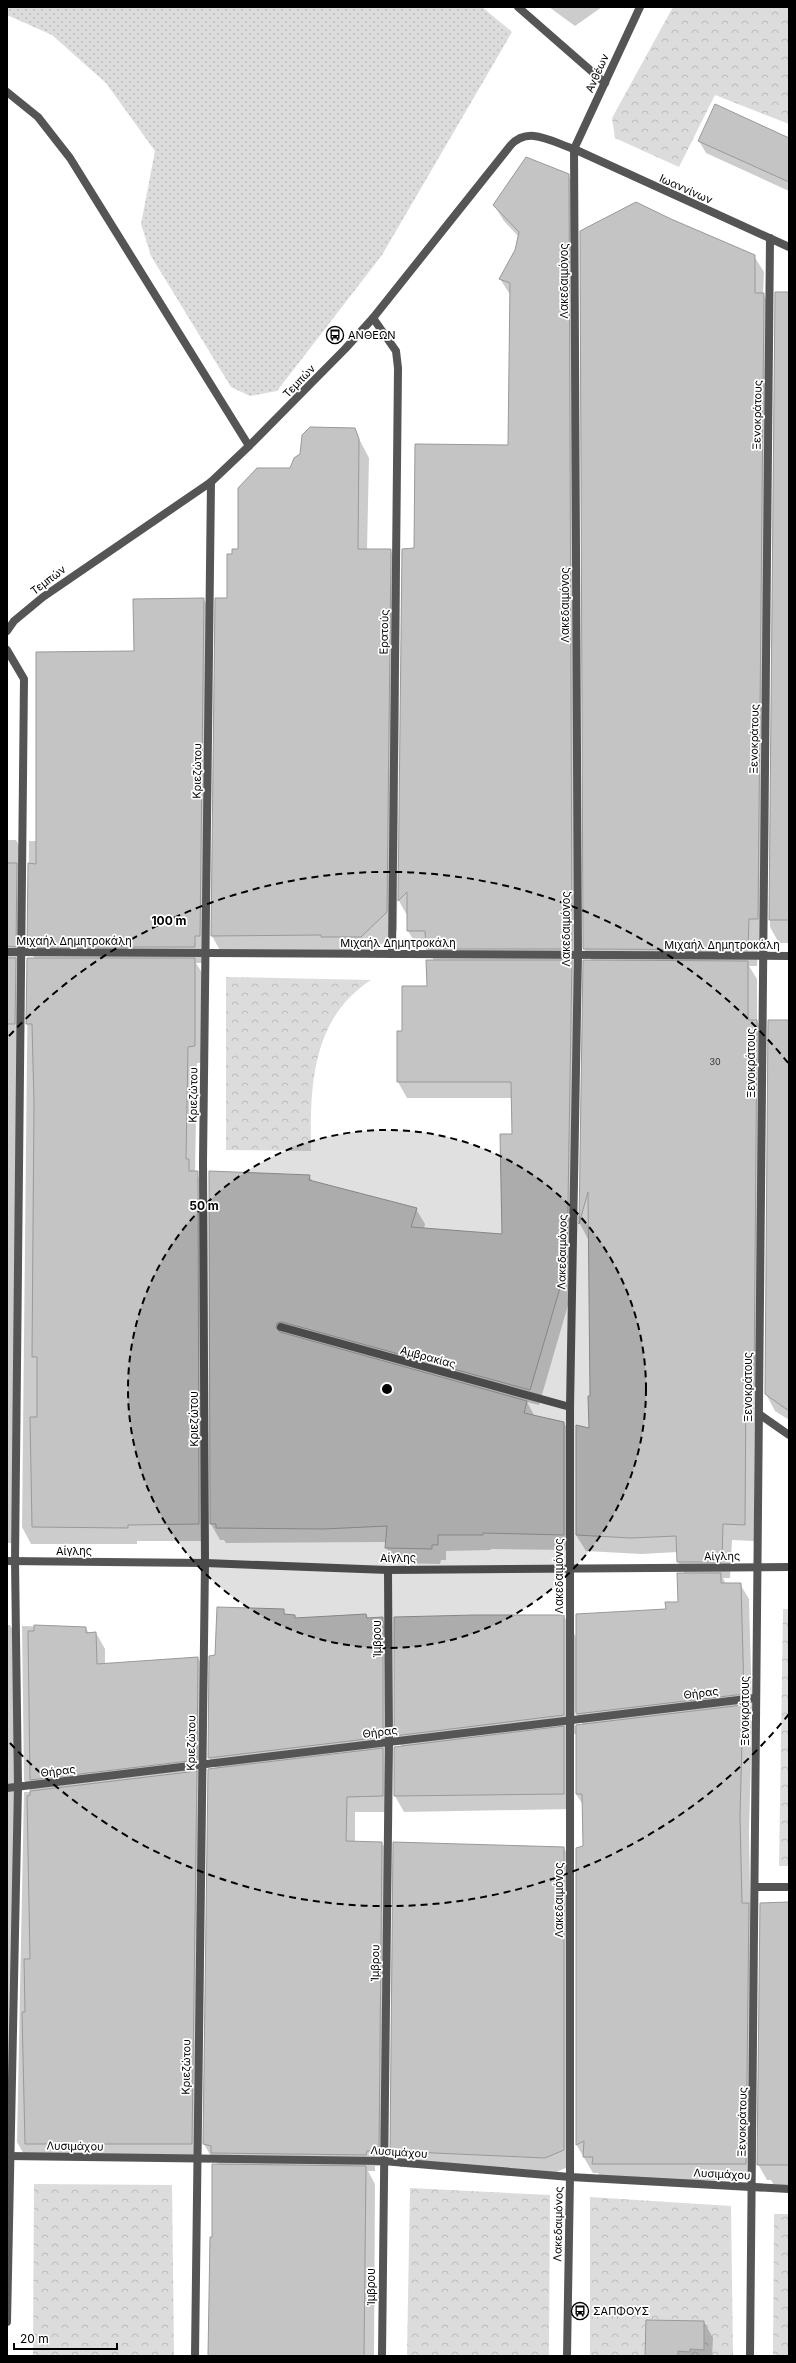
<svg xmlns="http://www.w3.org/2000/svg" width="796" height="2363" font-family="Inter,sans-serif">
	<defs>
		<pattern id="grass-dots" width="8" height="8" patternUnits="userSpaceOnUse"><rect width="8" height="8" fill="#dcdcdc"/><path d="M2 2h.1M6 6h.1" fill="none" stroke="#bbb" stroke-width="1.8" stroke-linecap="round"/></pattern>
		<pattern id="park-crowns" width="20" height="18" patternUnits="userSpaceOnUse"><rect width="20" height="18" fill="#dcdcdc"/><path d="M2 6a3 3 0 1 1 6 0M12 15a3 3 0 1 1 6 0" fill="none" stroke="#bbb"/></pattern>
	</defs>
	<rect width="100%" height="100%" fill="#fff"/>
	<polygon fill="url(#grass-dots)" points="7,7 482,7 512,32 382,255 277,391 250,396 231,387 151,256 141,224 155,151 106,83 52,35 7,15"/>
	<g fill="url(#park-crowns)">
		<polygon points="673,7 789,7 789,124 715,95 679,167 615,138 612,118"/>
		<path d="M226 977 371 980C311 1019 310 1087 311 1151L226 1150Z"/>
		<polygon points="783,1609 789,1609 789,1866 779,1866"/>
		<polygon points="34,2184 172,2185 174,2356 33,2356"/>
		<polygon points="410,2188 550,2195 549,2356 407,2356"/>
		<polygon points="590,2197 731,2206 733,2356 590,2356"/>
		<polygon points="774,2214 789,2214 789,2356 773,2356"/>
	</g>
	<g fill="#0003" fill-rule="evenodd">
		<polygon points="549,7 602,7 575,26"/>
		<polygon points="716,105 789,138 789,191 706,153 699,141"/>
		<polygon points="568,175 577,191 575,1281 539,1405 527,1402 535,1417 564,1423 573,1439 573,1550 491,1549 491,1550 446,1551 446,1560 441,1560 440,1564 395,1563 386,1547 386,1542 226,1543 224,1540 220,1540 211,1524 309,1176 313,1182 416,1209 425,1224 424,1229 503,1236 513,1135 512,1098 407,1098 398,1082 404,1032 428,987 434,961 427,947 418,947 408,931 408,917 399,901 403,550 415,549 509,446 511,296 500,279 516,251 519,237 504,221 494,205"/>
		<path d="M670 220 754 256 764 272 763 294 772 310 766 943H758L757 966H749L757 979V1021L766 1037 762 1402 755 1396 754 1541 732 1540 730 1578H723L726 1584H740L749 1599 752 1709 745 1710 752 1722 749 1832 755 2180H602L598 2173H593L576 2144 584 1847 583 1805 576 1794V1734L568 1735 573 1809 404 1812 395 1796 402 1747 395 1736 564 1616 576 1637 667 1609 679 1603 685 1574 678 1562V1552L641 1554 586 1551 576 1535 590 1429 591 1397 589 1241 580 1224 584 961H592L584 949 581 232ZM575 1711 583 1725 575 1726Z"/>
		<polygon points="776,293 789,293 789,943 779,943 770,927"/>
		<polygon points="354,429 369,458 367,550 390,550 400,567 397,930 371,954 222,954 212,936 228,599 233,555 239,550 291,469"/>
		<polygon points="204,600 213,615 203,963 196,963 204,976 204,1063 197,1063 195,1172 206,1188 208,1541 137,1541 137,1544 31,1544 22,1527 28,959 35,959 28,946 29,841 37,841 135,652"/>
		<polygon points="7,840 16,840 25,856 18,1543 7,1543"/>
		<polygon points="789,1021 789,1420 775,1411 766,1394"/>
		<polygon points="283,1610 286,1616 295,1616 296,1619 366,1615 368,1619 382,1618 391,1634 391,1812 355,1812 355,1842 382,1843 391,1858 387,2166 375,2166 375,2171 368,2171 375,2184 374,2356 209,2356 213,2238 220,2165 213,2160 204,2144 216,1769 209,1758 210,1657 216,1656"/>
		<polygon points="7,1625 10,1625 19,1641 7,2158"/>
		<polygon points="22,1626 86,1628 89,1634 96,1633 105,1649 105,1664 198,1658 207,1674 201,2159 26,2158 17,2142 24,1792 31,1792 24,1780"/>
		<polygon points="564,1848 573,1864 573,2165 554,2173 400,2167 391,2151"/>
		<polygon points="789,1903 789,2188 775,2187 771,2180 767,2180 758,2164"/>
		<polygon points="704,2322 713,2338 712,2356 646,2356"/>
	</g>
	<g fill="#c4c4c4" stroke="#999">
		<polygon points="715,104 789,138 789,182 698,141"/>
		<polygon points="526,157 569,174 572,949 426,949 425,931 407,931 407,892 398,901 402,549 414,548 415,444 508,445 510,283 499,279 515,250 519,232 493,205"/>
		<polygon points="636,202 671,219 755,255 755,293 764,293 758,919 749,919 748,950 583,949 580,231"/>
		<polygon points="775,292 789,292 789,920 769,920"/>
		<polygon points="310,427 355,428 359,439 358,549 391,549 387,912 361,937 321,937 321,935 211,936 215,598 227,598 227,554 232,554 232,549 238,549 238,488 257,468 290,468 294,458 300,454 302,435"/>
		<polygon points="204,598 200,936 195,936 195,947 27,947 28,863 36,864 36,652 134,651 133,599"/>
		<polygon points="7,863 17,863 16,947 7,946"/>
		<polygon points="7,958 16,958 15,1024 7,1024"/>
		<polygon points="27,958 195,958 195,1046 188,1047 186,1159 189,1159 189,1171 198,1171 199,1524 128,1525 128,1528 32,1527 30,1417 37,1417 37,1357 32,1357 34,1103 32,1024 26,1024"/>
		<polygon points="426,960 572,960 567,1264 530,1390 282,1322 277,1323 276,1328 280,1332 527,1401 524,1413 564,1422 564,1535 483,1533 483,1535 438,1535 438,1545 432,1545 432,1549 385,1548 387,1526 323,1529 216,1528 216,1524 210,1524 209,1171 310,1175 309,1180 417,1208 411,1227 502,1234 500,1134 512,1134 511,1082 397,1082 397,1031 402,1031 402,986 427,986"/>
		<polygon points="583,960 748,961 748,1020 757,1020 754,1387 746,1381 745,1525 723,1524 722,1562 677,1562 676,1536 631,1538 576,1535 576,1425 589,1428 588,1396 590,1396 588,1192 579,1224"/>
		<polygon points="768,1020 789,1020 789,1411 765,1394"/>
		<polygon points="677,1573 721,1573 721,1583 741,1583 744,1694 576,1714 576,1614 666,1609 665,1602 678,1602"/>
		<polygon points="217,1607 284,1609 284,1614 295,1615 295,1618 366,1614 367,1618 383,1617 383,1737 208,1758 209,1656 215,1655"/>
		<polygon points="475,1615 564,1615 564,1715 394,1736 394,1617"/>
		<polygon points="34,1625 86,1627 86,1633 96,1632 97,1664 198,1657 197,1760 30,1780 28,1631 34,1631"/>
		<polygon points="743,1705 740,1816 742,1903 749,1903 746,2164 592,2164 593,2157 583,2157 584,2141 576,2145 576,1848 583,1846 582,1794 576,1794 576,1725"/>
		<polygon points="564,1726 564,1794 394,1796 394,1747"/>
		<polygon points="383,1748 383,1796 347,1797 346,1841 382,1842 379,2151 367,2151 366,2155 211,2153 211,2146 203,2144 208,1769"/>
		<polygon points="197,1771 192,2144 25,2144 22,2012 25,2012 24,1959 30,1959 27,1796 30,1795 30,1791"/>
		<polygon points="393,1842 564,1847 564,2150 545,2158 390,2151"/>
		<polygon points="789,1902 789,2165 757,2165 760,1903"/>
		<polygon points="212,2164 366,2166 364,2356 208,2356 210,2237 212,2237"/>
		<polygon points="646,2320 704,2321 704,2350 690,2349 690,2352 678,2351 678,2356 645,2356"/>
	</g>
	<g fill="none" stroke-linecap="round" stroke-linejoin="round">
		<polyline stroke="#555" stroke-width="8" points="759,1414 789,1435"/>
		<g stroke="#555" stroke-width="8">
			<polyline points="518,7 605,83"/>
			<polyline points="7,92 38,117 70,158 249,446"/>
			<polyline points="373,318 396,351 398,368 392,954"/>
			<polyline points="7,650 24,679 15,1561 18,1787 7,2322"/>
			<polyline points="281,1327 570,1407"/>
			<polyline points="7,1788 755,1698"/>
			<polyline points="756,1887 789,1887"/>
			<polyline points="7,2156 383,2161 570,2177 789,2189"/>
			<polyline points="195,2356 205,1563 203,1162 211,482"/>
			<polyline points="382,2356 389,1742 388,1570"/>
			<polyline points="567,2356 570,2177 570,1407 578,955 574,149"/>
			<polyline points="750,2356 770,238"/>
		</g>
		<g stroke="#555" stroke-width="8">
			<polyline points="574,149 640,7"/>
			<path d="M7 631 14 621 43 597 211 482 249 446 345 349 373 318 510 146C528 125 552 142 574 149L789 247"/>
			<polyline points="7,952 789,956"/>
			<polyline points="7,1561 205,1563 388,1570 789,1567"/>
		</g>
	</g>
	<circle cx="387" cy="1389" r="259" fill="#000" fill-opacity=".12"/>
	<g fill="none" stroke="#000" stroke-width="2" stroke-dasharray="7 5">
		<circle cx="387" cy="1389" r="259"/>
		<path d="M789 1714A517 517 0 0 1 9 1742M9 1036A517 517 0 0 1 789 1064"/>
	</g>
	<defs>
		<g id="bus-ring" transform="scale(0.9)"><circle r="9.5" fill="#fff" stroke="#000" stroke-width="1.5"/><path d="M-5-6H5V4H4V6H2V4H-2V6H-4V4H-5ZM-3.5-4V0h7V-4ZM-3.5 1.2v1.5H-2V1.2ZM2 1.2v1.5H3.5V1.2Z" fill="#000"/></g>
	</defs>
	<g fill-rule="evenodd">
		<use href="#bus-ring" x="335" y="335"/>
		<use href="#bus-ring" x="580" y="2311"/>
	</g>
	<g text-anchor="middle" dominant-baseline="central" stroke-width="3.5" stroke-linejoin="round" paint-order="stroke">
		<g font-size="9" fill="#313131">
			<text x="715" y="1061">30</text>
		</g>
		<g font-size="11" fill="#000" stroke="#fff">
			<text transform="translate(597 73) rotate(-66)">Ανθέων</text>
			<text transform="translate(686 189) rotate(24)">Ιωαννίνων</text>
			<text transform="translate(564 281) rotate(-90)">Λακεδαιμόνος</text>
			<text transform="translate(299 381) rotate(-46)">Τεμπών</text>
			<text transform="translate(757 415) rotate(-89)">Ξενοκράτους</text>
			<text transform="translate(48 580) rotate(-37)">Τεμπών</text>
			<text transform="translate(565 605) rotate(-90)">Λακεδαιμόνος</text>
			<text transform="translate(384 632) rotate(-89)">Ερατούς</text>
			<text transform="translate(754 739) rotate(-89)">Ξενοκράτους</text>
			<text transform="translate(197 771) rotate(-89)">Κριεζώτου</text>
			<text transform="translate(566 929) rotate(-90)">Λακεδαιμόνος</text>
			<text x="74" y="941">Μιχαήλ Δημητροκάλη</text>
			<text x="398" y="943">Μιχαήλ Δημητροκάλη</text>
			<text x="722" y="945">Μιχαήλ Δημητροκάλη</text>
			<text transform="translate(751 1063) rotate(-90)">Ξενοκράτους</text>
			<text transform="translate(193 1095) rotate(-89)">Κριεζώτου</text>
			<text transform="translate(562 1252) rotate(-89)">Λακεδαιμόνος</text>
			<text transform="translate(428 1357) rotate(15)">Αμβρακίας</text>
			<text transform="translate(748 1387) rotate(-90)">Ξενοκράτους</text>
			<text transform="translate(194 1419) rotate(-90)">Κριεζώτου</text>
			<text x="74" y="1551">Αίγλης</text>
			<text transform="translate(722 1556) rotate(-1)">Αίγλης</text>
			<text x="398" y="1558">Αίγλης</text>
			<text transform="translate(559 1576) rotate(-90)">Λακεδαιμόνος</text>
			<text transform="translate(377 1639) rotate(-90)">Ίμβρου</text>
			<text transform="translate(701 1693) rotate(-7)">Θήρας</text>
			<text transform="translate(745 1711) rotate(-90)">Ξενοκράτους</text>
			<text transform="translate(380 1732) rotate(-7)">Θήρας</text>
			<text transform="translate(191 1743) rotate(-89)">Κριεζώτου</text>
			<text transform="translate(58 1771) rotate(-7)">Θήρας</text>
			<text transform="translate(559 1900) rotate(-90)">Λακεδαιμόνος</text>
			<text transform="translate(375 1963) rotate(-89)">Ίμβρου</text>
			<text transform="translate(186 2067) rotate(-89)">Κριεζώτου</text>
			<text transform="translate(742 2122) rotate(-89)">Ξενοκράτους</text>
			<text transform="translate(75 2146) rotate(1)">Λυσιμάχου</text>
			<text transform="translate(399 2152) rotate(4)">Λυσιμάχου</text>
			<text transform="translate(722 2174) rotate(3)">Λυσιμάχου</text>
			<text transform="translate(558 2224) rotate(-89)">Λακεδαιμόνος</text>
			<text transform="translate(371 2287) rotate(-90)">Ίμβρου</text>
		</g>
		<g font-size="11" fill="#000" stroke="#fff" text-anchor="start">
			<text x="348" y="335">ΑΝΘΕΩΝ</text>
			<text x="593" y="2311">ΣΑΠΦΟΥΣ</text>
		</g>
	</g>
	<circle cx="387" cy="1389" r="6" fill="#000" stroke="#fff" stroke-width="2"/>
	<g font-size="12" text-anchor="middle" font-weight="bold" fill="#000" stroke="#fff" stroke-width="3.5" stroke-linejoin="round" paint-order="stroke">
		<text x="169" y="925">100 m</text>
		<text x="204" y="1210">50 m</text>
	</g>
	<rect width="796" height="2363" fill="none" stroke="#000000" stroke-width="16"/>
	<path d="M14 2343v6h103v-6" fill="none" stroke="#000000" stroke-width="2"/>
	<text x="20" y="2343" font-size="12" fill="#000000" stroke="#ffffff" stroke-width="3" paint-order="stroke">20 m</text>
</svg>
